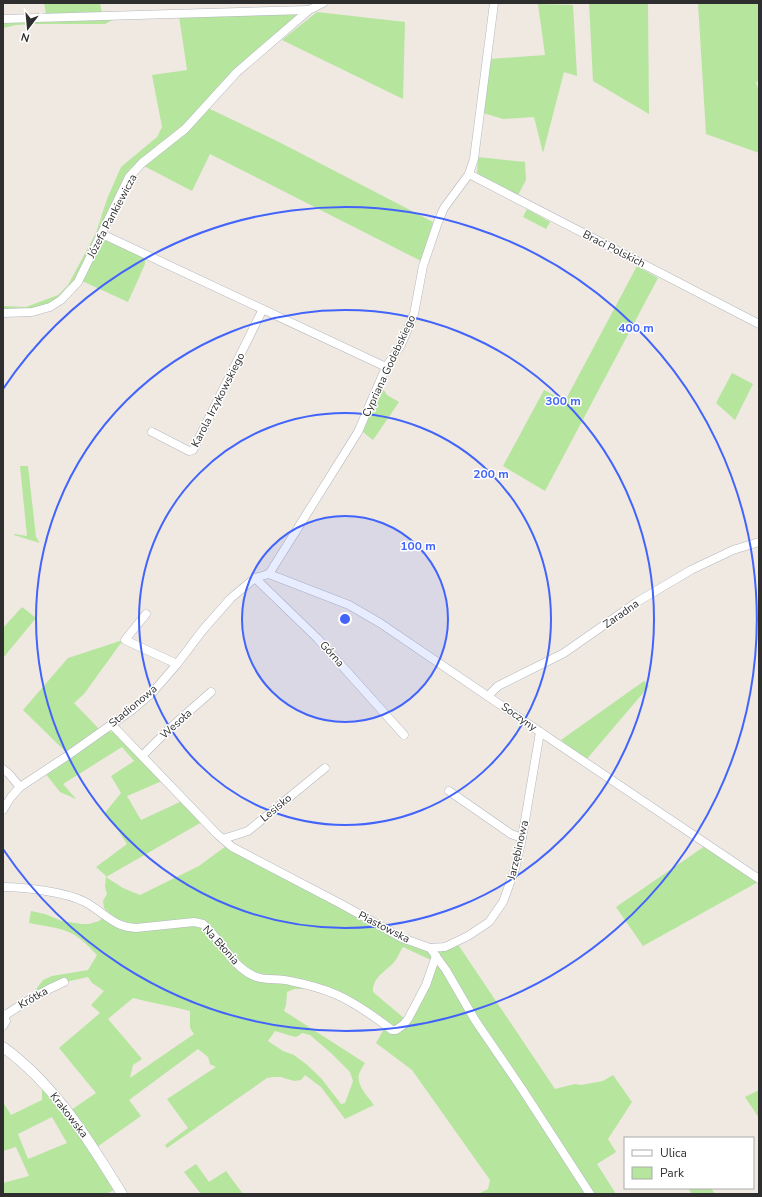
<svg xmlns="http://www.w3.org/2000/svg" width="762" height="1197" font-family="'Nunito Sans',sans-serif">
	<rect width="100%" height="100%" fill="#efe9e1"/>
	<g fill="#b6e59e" fill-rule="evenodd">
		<polygon points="44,3 100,3 102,14 46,14"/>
		<polygon points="589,3 648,3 649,114 593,81"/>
		<polygon points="698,3 759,3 759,81 756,82 759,92 759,153 706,134"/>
		<polygon points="538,4 573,5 577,76 564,72 543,153 534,117 503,119 483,113 489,59 545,55"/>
		<polygon points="303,12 182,127 129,173 77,280 59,299 47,307 3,312 3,306 26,307 58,295 68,285 96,233 107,199 121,167 157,137 162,127 152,75 187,70 179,16"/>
		<polygon points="317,12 405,22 403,99 282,40"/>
		<polygon points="118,17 105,24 37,24 16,25 3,28 3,22"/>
		<polygon points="208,108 279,142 433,222 421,261 210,154 192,191 142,165"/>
		<polygon points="478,157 525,162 526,180 517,197 483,179 477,173"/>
		<polygon points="527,209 550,222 546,229 523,217"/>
		<polygon points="103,236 145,257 145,264 128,302 82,281"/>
		<polygon points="637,266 658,278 545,491 503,466 544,390 565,401"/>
		<polygon points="732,373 753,384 735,420 716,403"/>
		<polygon points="381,386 387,395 399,402 373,440 363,432"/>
		<polygon points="20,466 28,466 36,537 40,543 14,535 14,534 27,536"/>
		<polygon points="22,607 36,618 3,658 3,628"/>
		<polygon points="123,640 84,694 74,703 100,730 69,755 23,710 68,658"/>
		<polygon points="644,681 649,686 586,760 561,740"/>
		<path d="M107 731 118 733 162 781 127 796 141 820 182 801 202 822 106 877 123 888 140 895 199 866 226 846 428 950 434 957 433 961 403 947C400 951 398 957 395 961 387 971 372 977 373 992L405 1019 396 1028 378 1018 307 984 301 989H294L287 992 286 1005 284 1011 365 1063C363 1066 360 1071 359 1074 356 1085 368 1097 374 1105L345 1119 321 1087 305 1075 301 1080 294 1081 281 1077H273L267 1078 167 1148 165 1145 188 1128 167 1099 216 1067 210 1064 208 1057 198 1049 129 1100 141 1116 97 1147 71 1110 96 1093 59 1048 100 1013 91 1005 104 991 92 983 88 977 70 981 30 997 43 980 52 976 88 970 97 955C90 948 82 939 73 934 60 927 43 926 29 923L31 911 45 914 62 921 82 924H89L99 921 109 913 104 908 103 901 107 894 105 887 106 876 96 867 127 844 118 830 104 814 121 793 111 776 134 761 122 747 63 784 76 799 60 792 45 773ZM133 998C152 1003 171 1006 190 1011V1028L194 1034 130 1078 133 1065 142 1059 108 1019ZM275 1031 295 1037 298 1036 302 1033 310 1035 331 1053 350 1072 353 1081 345 1103 341 1104 321 1078 306 1064 294 1055 283 1051 268 1041Z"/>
		<polygon points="705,846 758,882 643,946 616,907"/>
		<polygon points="457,943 555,1089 575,1084 581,1085 603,1081 613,1075 632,1102 608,1139 616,1152 597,1164 616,1194 592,1194 433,949"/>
		<polygon points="437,959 588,1194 478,1194 488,1189 490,1180 412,1070 376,1043 385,1027 404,1026"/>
		<path d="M42 1084 65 1113 116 1189 106 1194H3V1183L29 1176 16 1147 3 1151V1102L11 1115 42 1100ZM52 1117 67 1143 28 1159 18 1134Z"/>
		<polygon points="759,1090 759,1118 745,1097"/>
		<polygon points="196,1164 209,1182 226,1171 243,1194 201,1194 184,1172"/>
		<polygon points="688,1188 711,1188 715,1194 692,1194"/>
	</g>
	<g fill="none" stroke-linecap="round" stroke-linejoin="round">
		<g stroke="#b4b7c1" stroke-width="9">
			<g id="minor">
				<polyline points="3,19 309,10"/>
				<polyline points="469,174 759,324"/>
				<polyline points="102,234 386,367"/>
				<polyline points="3,313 32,312 50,307 61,300 78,282 129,177 142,163 185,129 237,72 309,10 323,3"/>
				<polyline points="152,432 189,451 193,450 263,309"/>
				<polyline points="269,574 358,432 386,367 401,345 414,314 423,266 438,222 444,208 469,174 474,159 494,3"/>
				<polyline points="269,574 349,605 380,623 552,740 759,879"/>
				<polyline points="255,578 317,638 404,735"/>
				<polyline points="146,614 125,640 177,664"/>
				<polyline points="488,696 498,686 564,653 637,602 691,570 733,550 759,542"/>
				<polyline points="112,725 217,834 232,847 341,904 402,938 430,948 446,970 475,1020 522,1089 590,1194"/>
				<polyline points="142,756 169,729 211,692"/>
				<polyline points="3,769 9,774 20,787"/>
				<polyline points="449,791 511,834 522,838"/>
				<polyline points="3,810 11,797 20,787 67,756 132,710 152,693 177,664 202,631 231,598 255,578 269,574"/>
				<polyline points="223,839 248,831 325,768"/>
				<path d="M3 887C24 887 66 892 85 902 97 908 108 920 121 925 126 927 131 928 136 928L194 922 203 924C221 939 231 966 254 976 264 981 279 978 290 981 305 984 321 988 335 994 354 1002 375 1017 392 1030H396L403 1025 408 1019 426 985 436 956"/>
				<polyline points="430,948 445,947 468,936 489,922 503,902 515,869 522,838 540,732"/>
				<polyline points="3,1014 6,1021 3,1026"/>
				<path d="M4 1016C23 1003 43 991 64 982"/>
			</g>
		</g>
		<g stroke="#b4b7c1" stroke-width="11">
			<path id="tertiary" d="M3 1047C55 1085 89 1140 122 1194"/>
		</g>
		<use href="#minor" stroke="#fff" stroke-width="8"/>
		<use href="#tertiary" stroke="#fff" stroke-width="10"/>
	</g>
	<circle cx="345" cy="619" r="103" fill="#4264fb" fill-opacity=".12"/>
	<g fill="none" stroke="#4264fb" stroke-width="2">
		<circle cx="345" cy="619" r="103"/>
		<circle cx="345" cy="619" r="206"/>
		<circle cx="345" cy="619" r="309"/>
		<path d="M3 389A412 412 0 1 1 3 849"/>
	</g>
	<g text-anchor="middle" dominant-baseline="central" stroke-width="3" stroke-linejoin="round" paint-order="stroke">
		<g font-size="11" fill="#2e2e2e" stroke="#fff">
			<text transform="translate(112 216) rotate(-62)">Józefa Pankiewicza</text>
			<text transform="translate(614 249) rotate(27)">Braci Polskich</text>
			<text transform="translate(389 366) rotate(-65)">Cypriana Godebskiego</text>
			<text transform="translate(218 400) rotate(-63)">Karola Irzykowskiego</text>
			<text transform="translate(621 614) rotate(-35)">Zaradna</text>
			<text transform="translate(332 654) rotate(48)">Górna</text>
			<text transform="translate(133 706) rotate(-40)">Stadionowa</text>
			<text transform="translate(519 717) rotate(35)">Soczyny</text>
			<text transform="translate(176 724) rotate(-42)">Wesoła</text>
			<text transform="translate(276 808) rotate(-40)">Lesisko</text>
			<text transform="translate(518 850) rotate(-77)">Jarzębinowa</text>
			<text transform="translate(384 927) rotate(27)">Piastowska</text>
			<text transform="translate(221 945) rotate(48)">Na Błonia</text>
			<text transform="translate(33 998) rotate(-30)">Krótka</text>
			<text transform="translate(69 1115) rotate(52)">Krakowska</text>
		</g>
	</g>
	<circle cx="345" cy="619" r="6" fill="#4264fb" stroke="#fff" stroke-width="2"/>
	<g font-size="12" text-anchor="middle" font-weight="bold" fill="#4264fb" stroke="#fff" stroke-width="3" stroke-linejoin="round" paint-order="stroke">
		<text x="636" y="332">400 m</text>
		<text x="563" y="405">300 m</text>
		<text x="491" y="478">200 m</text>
		<text x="418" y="550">100 m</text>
	</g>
	<rect width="762" height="1197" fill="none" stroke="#2e2e2e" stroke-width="8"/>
	<rect x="624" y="1137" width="130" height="52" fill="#ffffff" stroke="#ababab"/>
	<rect x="632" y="1150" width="20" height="6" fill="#ffffff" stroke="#ababab"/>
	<text x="660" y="1157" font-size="12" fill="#2e2e2e">Ulica</text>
	<rect x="632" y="1167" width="20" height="12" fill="#b6e59e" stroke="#ababab"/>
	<text x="660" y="1177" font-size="12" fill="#2e2e2e">Park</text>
	<g transform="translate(28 28) rotate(196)" stroke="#ffffff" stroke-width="3" paint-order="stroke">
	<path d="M0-3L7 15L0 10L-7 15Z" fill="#2e2e2e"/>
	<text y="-6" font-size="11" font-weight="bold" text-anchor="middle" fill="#2e2e2e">N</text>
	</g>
</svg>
